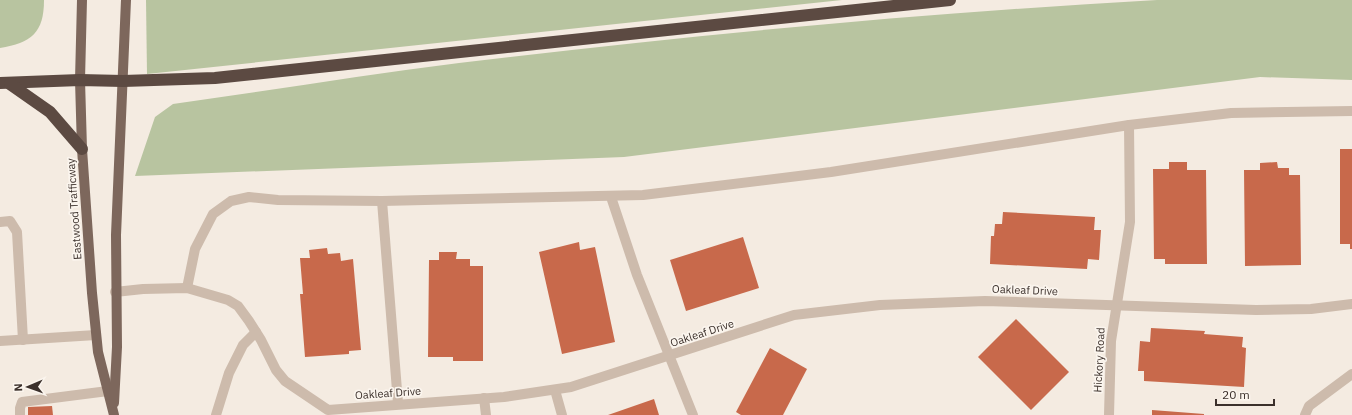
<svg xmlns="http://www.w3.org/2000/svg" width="1352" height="415" font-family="'IBM Plex Sans',sans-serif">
	<rect width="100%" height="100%" fill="#f4ebe1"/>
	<g fill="#b8c4a0">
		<path d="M0 0H44C44 33 31 43 0 48Z"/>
		<polygon points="146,0 842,0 147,74"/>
		<path d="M1157 0H1352V80L1260 77 624 157 135 176 155 117 173 104C268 91 363 75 459 63 690 35 924 13 1157 0Z"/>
	</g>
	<g fill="#c8694b">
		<polygon points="1340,149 1352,149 1352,249 1350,249 1350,244 1340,244"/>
		<polygon points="1169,162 1187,162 1187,170 1206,170 1207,264 1165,264 1165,259 1154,259 1153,169 1169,169"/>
		<polygon points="1277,162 1278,168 1289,168 1289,175 1300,175 1301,265 1245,266 1244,170 1260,170 1260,163"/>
		<polygon points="1003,212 1095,217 1094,230 1101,230 1099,260 1088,259 1087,269 990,264 991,236 994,236 995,224 1002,224"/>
		<polygon points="743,237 759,288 686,311 670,260"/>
		<polygon points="579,242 580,250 595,247 615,342 562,354 539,252"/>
		<polygon points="327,248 328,254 340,253 341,261 353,259 361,350 349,351 349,354 305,357 300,294 303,294 300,258 310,258 309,250"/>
		<polygon points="439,252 457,252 456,259 470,259 470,266 483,266 483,361 453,361 453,357 428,357 429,260 439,260"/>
		<polygon points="1016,319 1069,372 1031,410 978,357"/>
		<polygon points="1151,328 1205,331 1204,334 1243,337 1242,347 1246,348 1244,387 1144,381 1144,371 1138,371 1140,341 1150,342"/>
		<polygon points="770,348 807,369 783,415 741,415 736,412"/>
		<polygon points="654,399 659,415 608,415"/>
		<polygon points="52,406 53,415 28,415 28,407"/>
		<polygon points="1152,410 1204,414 1204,415 1152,415"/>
	</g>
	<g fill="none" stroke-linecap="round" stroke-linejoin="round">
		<g stroke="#cdbbac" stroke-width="10">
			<polyline points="611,197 637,275 693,415"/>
			<polyline points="382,201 398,403"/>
			<polyline points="0,222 10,221 17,232 23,340"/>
			<polyline points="187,288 195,249 213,214 231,201 249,197 278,200 382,201 643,195 831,172 1129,125 1231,113 1352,111"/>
			<polyline points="115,292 143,289 187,288 228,300 238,306 249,321 261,340 276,370 285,381 328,410 504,397 571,387 794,315 880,305 985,301 1256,310 1311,309 1352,304"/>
			<polyline points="0,341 96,335"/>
			<polyline points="555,390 562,415"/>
			<polyline points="484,398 486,415"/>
			<polyline points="20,415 20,408 22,402 108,391"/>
			<polyline points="216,415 229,373 243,345 256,332"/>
			<polyline points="1109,415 1111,341 1130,222 1129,125"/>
			<polyline points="1305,415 1309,406 1352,374"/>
		</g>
		<g stroke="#7d675c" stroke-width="10">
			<polyline points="82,0 80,80 82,149 92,293 98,352 114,415"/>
			<polyline points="114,403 117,347 116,235 126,0"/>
		</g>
		<g stroke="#5c4a42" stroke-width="12">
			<polyline points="0,83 80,80 123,81 215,78 950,0"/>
			<polyline points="10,84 50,112 82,149"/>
		</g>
	</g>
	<g text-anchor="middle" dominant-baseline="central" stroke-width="3.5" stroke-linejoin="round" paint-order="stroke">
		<g font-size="11" fill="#3b302b" stroke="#fbf5ee">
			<text transform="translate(74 209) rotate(-94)">Eastwood Trafficway</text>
			<text transform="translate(1025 290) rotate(2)">Oakleaf Drive</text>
			<text transform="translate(702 333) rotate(-18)">Oakleaf Drive</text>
			<text transform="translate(1099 360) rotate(-87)">Hickory Road</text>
			<text transform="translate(388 393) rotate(-4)">Oakleaf Drive</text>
		</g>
	</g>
	<g transform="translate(28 387) rotate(268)" stroke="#fbf5ee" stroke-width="3" paint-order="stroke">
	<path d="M0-3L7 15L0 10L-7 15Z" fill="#3b302b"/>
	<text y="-6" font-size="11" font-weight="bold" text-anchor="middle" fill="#3b302b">N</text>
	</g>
	<path d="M1216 399v6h58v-6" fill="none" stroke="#3b302b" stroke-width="2"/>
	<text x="1222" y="399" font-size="12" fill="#3b302b" stroke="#fbf5ee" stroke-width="3" paint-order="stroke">20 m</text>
</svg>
